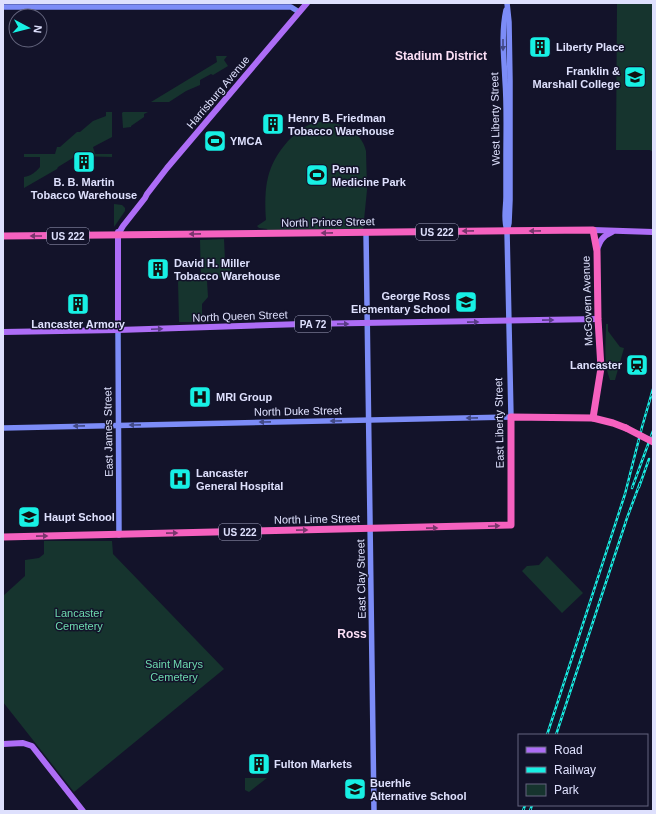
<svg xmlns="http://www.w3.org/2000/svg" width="656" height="814" font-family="Helvetica,sans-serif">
	<rect width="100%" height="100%" fill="#13132a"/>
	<g fill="#16342e">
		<polygon points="617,3 653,3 653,152 650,150 616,150"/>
		<polygon points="216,56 227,56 224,60 228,66 213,75 211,74 200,80 200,85 186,91 169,102 151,102 217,62"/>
		<path d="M106 112H112V137L93 147 95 154H112V157L76 156 58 167 57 169 24 188V177C31 176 36 172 40 167V157H24V154H55L57 147H60L77 132H80L93 121 106 116Z"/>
		<polygon points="123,112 148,112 144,114 144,117 131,126 131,127 123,128 122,113"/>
		<path d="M317 122C338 121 361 129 366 151L367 190 363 230 268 231 267 229 259 228 257 226 266 220C264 187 266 166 288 141 297 132 305 125 317 122Z"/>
		<polygon points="114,204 122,205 125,208 125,211 114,227"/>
		<polygon points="224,239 225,261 231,261 231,277 201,278 200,240"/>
		<polygon points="205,280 207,281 208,297 202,304 202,322 179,322 178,281"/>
		<path d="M606 324H608V331L620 347 624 348 615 380H610C603 362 606 342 606 324Z"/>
		<polygon points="44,541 112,541 113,554 224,669 74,792 3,702 3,596 25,576 25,560 39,558 44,554"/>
		<polygon points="547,556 583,593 562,613 522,571 527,566 539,565"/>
		<polygon points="245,778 267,778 249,792 245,790"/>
	</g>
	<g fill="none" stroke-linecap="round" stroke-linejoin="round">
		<g stroke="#7c8cf7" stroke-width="5.5">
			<polyline points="3,7 291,7 299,12"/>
			<path d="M506 10C501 33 504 57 505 80 507 106 506 132 506 157 506 171 506 184 506 197 506 209 503 219 507 230"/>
			<polyline points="366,232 374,811"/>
			<polyline points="118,330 119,535"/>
			<polyline points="3,428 511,417 507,231 509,223 510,200 510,81 509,22 507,3"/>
		</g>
		<g stroke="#ad6df6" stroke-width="6">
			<polyline points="593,230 653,232"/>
			<polyline points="117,236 123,226 145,198 147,194 167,168 307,3"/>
			<path d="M597 250C600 240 603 236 612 232"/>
			<polyline points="118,330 118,232"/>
			<polyline points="3,332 118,330 303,324 598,319"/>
			<polyline points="3,744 23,743 32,746 83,811"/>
		</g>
		<g stroke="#f561bf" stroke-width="7">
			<polyline points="3,236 593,230 597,251 598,319 601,368 593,418"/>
			<polyline points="3,537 511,525 511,417 593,418 613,423 626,428"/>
		</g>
		<g stroke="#17f0e4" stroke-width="2.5">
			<g id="rail">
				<polyline points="639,487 649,459"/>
				<polyline points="632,488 653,431"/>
				<polyline points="547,735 625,494 642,427 653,389"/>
				<polyline points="556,735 627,518 640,483"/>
				<polyline points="523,811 525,805"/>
				<polyline points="530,811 532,805"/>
			</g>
		</g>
		<use href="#rail" stroke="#13132a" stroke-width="1" stroke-dasharray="3" stroke-linecap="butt"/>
		<polyline stroke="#f561bf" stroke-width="7" points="626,428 653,442"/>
	</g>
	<defs><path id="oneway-solid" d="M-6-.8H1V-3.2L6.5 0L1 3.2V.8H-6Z"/></defs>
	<g fill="#424986">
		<use href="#oneway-solid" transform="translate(503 45) rotate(90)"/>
		<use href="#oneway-solid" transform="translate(472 418) rotate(179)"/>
		<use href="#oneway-solid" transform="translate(336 421) rotate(179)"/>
		<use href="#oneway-solid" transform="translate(265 422) rotate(179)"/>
		<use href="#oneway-solid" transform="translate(135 425) rotate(179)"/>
		<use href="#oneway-solid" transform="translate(79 426) rotate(179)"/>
	</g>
	<g fill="#79366d">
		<use href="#oneway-solid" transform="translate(468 231) rotate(179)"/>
		<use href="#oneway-solid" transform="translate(535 231) rotate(179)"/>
		<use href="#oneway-solid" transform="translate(327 233) rotate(179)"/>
		<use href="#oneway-solid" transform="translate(195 234) rotate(179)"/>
		<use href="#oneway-solid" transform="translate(36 236) rotate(180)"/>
		<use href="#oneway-solid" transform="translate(494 526) rotate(-2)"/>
		<use href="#oneway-solid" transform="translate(432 528) rotate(-1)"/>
		<use href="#oneway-solid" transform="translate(302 530) rotate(-1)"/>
		<use href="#oneway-solid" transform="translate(172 533) rotate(-1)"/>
		<use href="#oneway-solid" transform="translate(42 536) rotate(-1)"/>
	</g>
	<g fill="#583b86">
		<use href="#oneway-solid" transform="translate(548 320) rotate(-1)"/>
		<use href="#oneway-solid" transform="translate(473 322) rotate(-1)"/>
		<use href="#oneway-solid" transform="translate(343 324)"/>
		<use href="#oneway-solid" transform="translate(157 329) rotate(-2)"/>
	</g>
	<defs>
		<g id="building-square" transform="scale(1.15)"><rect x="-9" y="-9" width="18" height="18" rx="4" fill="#17f0e4" stroke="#13132a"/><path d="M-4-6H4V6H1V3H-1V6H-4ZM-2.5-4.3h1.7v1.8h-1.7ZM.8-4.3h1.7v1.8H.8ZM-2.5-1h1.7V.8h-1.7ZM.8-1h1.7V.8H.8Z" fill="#111"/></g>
		<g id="university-square" transform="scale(1.15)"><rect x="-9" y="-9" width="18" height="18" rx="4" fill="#17f0e4" stroke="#13132a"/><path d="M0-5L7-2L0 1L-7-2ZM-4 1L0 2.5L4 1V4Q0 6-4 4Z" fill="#111"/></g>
		<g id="stadium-square" transform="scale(1.15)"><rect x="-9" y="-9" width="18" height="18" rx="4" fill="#17f0e4" stroke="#13132a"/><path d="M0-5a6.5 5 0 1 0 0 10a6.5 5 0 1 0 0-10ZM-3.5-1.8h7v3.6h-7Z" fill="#111"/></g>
		<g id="school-square" transform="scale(1.15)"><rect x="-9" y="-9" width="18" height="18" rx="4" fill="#17f0e4" stroke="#13132a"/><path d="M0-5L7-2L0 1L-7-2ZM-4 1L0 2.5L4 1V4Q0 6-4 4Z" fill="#111"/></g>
		<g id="station-square" transform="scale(1.15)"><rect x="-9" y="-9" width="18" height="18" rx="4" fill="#17f0e4" stroke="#13132a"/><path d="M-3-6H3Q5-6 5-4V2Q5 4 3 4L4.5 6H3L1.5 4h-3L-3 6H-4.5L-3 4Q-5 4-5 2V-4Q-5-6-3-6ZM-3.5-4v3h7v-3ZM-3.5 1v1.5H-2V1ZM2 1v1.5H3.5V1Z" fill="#111"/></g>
		<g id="hospital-square" transform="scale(1.15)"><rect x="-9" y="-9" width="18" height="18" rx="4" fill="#17f0e4" stroke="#13132a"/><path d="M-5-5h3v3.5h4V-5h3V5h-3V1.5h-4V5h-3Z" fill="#111"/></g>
	</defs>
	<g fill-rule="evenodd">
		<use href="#building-square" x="540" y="47"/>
		<use href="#university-square" x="635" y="77"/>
		<use href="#building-square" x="273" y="124"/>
		<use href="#stadium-square" x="215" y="141"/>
		<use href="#building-square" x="84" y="162"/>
		<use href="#stadium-square" x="317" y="175"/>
		<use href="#building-square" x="158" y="269"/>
		<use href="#school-square" x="466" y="302"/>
		<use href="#building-square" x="78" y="304"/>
		<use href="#station-square" x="637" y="365"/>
		<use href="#hospital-square" x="200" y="397"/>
		<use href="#hospital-square" x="180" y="479"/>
		<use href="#school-square" x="29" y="517"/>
		<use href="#building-square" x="259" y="764"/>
		<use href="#school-square" x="355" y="789"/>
	</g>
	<g text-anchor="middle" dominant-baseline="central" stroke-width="3" stroke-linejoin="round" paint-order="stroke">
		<g fill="#13132a" stroke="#a1a2be" stroke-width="1">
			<rect x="416" y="224" width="42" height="16" rx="3"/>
			<rect x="47" y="228" width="42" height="16" rx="3"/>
			<rect x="295" y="316" width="36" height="16" rx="3"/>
			<rect x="219" y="524" width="42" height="16" rx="3"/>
		</g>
		<g font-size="10" font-weight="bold" fill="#dee0fd">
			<text x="437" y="232">US 222</text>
			<text x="68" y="236">US 222</text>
			<text x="313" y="324">PA 72</text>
			<text x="240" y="532">US 222</text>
		</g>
		<g font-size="11" font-weight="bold" fill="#dee0fd" stroke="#13132a" text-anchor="start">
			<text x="556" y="47">Liberty Place</text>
			<text x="620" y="71" text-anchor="end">Franklin &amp;<tspan x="620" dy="13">Marshall College</tspan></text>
			<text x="288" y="118">Henry B. Friedman<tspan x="288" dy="13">Tobacco Warehouse</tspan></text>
			<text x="230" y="141">YMCA</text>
			<text x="332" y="169">Penn<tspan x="332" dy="13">Medicine Park</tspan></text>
			<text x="84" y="182" text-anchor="middle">B. B. Martin<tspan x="84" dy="13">Tobacco Warehouse</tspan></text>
			<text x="174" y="263">David H. Miller<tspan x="174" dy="13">Tobacco Warehouse</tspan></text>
			<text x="450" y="296" text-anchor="end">George Ross<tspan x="450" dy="13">Elementary School</tspan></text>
			<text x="78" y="324" text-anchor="middle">Lancaster Armory</text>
			<text x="622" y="365" text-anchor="end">Lancaster</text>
			<text x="216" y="397">MRI Group</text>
			<text x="196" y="473">Lancaster<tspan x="196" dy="13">General Hospital</tspan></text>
			<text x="44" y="517">Haupt School</text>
			<text x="274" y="764">Fulton Markets</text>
			<text x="370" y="783">Buerhle<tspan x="370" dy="13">Alternative School</tspan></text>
		</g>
		<g font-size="11" fill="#dee0fd" stroke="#13132a">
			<text transform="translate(218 92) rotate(-50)">Harrisburg Avenue</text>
			<text transform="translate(495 119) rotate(-91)">West Liberty Street</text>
			<text transform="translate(328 222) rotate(-1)">North Prince Street</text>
			<text transform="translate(587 301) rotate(-92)">McGovern Avenue</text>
			<text transform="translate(240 316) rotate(-2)">North Queen Street</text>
			<text transform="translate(298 411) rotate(-1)">North Duke Street</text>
			<text transform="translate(499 423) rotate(-91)">East Liberty Street</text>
			<text transform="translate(108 432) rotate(-91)">East James Street</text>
			<text transform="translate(317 519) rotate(-1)">North Lime Street</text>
			<text transform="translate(361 579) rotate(-91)">East Clay Street</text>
		</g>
		<g font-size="11" fill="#6ddaae" stroke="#13132a">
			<text x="79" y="613">Lancaster<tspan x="79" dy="13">Cemetery</tspan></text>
			<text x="174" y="664">Saint Marys<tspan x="174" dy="13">Cemetery</tspan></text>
		</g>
		<g font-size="12" font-weight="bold" fill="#fde0f7" stroke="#13132a">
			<text x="441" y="56">Stadium District</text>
			<text x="352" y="634">Ross</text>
		</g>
	</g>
	<rect width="656" height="814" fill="none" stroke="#dee0fd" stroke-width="8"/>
	<rect x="518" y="734" width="130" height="72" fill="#13132a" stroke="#64657e"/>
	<rect x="526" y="747" width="20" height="6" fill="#ad6df6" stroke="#64657e"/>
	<text x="554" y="754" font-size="12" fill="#dee0fd">Road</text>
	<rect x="526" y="767" width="20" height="6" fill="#17f0e4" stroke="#64657e"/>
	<text x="554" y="774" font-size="12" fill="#dee0fd">Railway</text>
	<rect x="526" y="784" width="20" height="12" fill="#16342e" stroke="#64657e"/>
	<text x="554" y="794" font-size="12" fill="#dee0fd">Park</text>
	<g transform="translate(28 28) rotate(97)"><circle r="19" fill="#13132a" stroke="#64657e"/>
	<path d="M0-3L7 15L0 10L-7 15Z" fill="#17f0e4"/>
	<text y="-6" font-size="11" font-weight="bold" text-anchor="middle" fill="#dee0fd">N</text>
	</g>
</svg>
